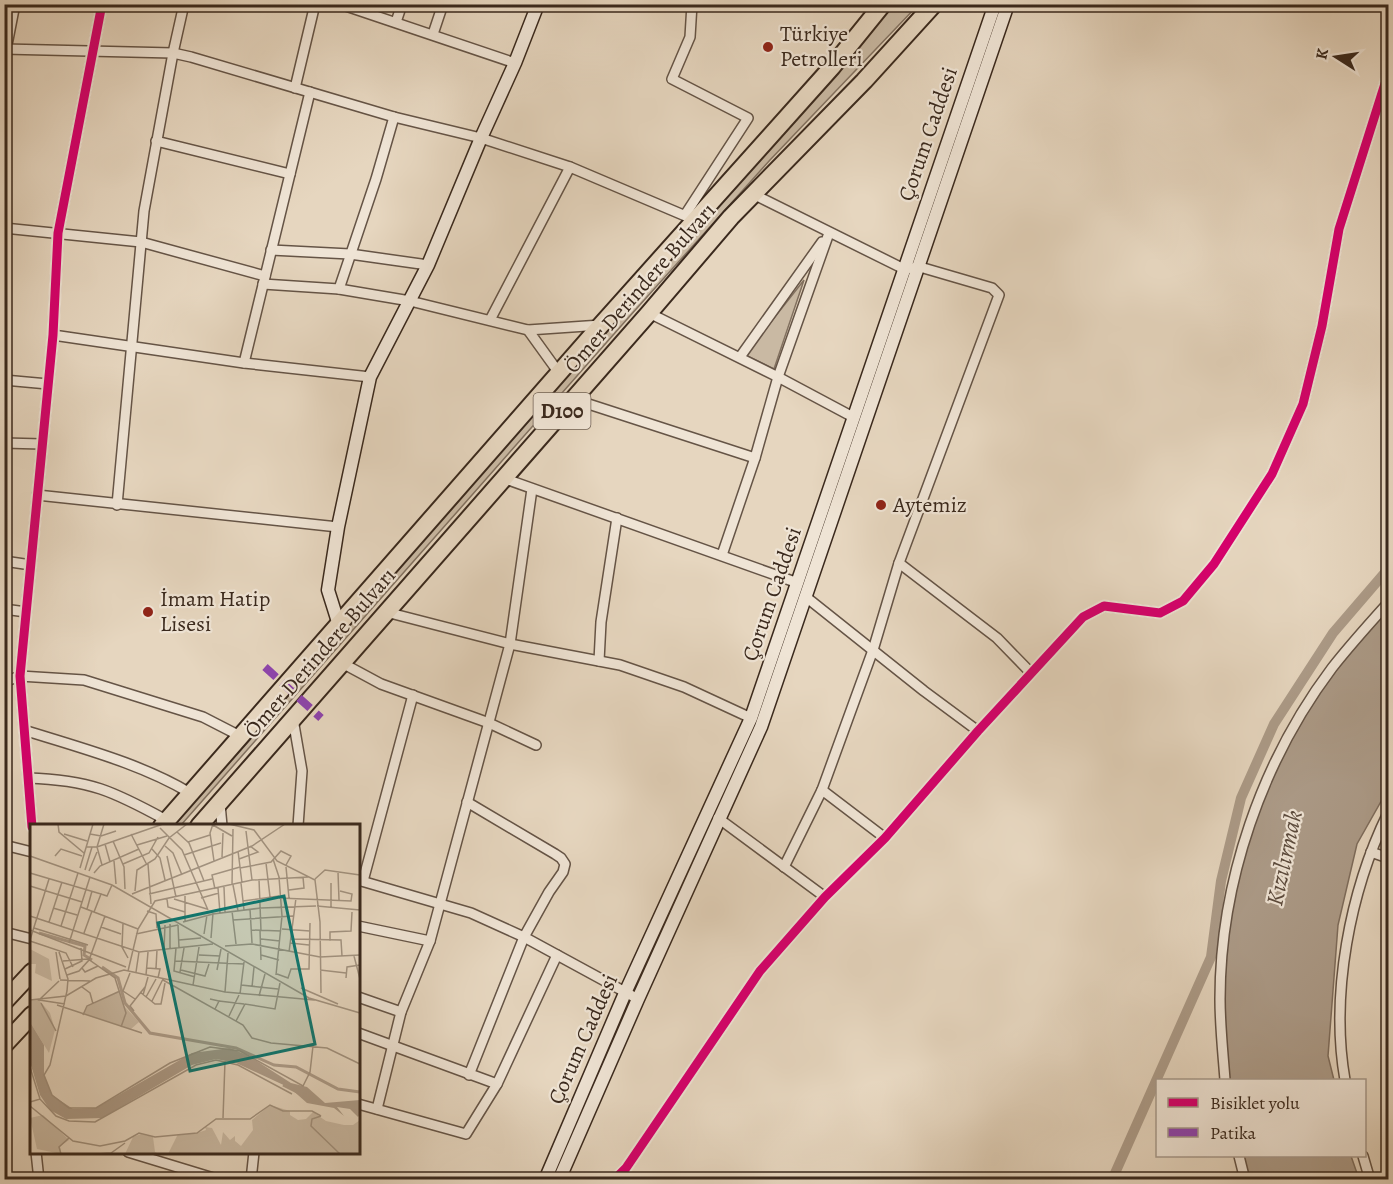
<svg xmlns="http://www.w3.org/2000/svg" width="1393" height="1184" font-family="Alegreya,serif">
	<rect width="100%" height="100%" fill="#e6d6bf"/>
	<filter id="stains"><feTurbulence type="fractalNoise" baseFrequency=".00333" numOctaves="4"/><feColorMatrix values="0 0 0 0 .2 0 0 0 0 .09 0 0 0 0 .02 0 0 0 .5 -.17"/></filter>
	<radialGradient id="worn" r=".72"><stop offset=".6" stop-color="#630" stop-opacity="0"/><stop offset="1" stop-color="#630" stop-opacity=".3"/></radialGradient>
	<g fill="#c9b9a3" stroke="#827160" stroke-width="1.5">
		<polygon points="890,5 918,5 770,160 629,317 181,825 172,826 859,44"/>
		<polygon points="804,280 774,369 745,355"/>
	</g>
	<g fill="#ac9b88" stroke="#7e6d5d" stroke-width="1.5">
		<polygon points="1388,606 1388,789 1357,844 1338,925 1328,1056 1334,1080 1225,1080 1222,1037 1226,928 1257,806 1312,698"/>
		<polygon points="1239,1156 1351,1156 1359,1179 1245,1179"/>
	</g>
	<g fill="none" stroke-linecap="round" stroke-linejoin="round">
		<polyline stroke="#ac9b88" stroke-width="10" points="1112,1180 1211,957 1221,881 1241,798 1274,724 1333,633 1388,569"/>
		<g stroke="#655446" stroke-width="12">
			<g id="street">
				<polyline points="340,4 515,63"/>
				<polyline points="396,22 402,4"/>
				<polyline points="433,34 443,4"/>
				<polyline points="4,49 173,53 191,57 394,117 481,138 570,167 695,220"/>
				<polyline points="6,50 15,4"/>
				<polyline points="295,88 315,4"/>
				<polyline points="156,141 290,174"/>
				<polyline points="753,194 904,269 920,267 992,288 999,295 899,563 997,638 1031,673"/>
				<polyline points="685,215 748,118 672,79 690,37 692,4"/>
				<polyline points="4,228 141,242 265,276"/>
				<polyline points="271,250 350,254 428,265"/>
				<polyline points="263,284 339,289 410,301 528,330"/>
				<polyline points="339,289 376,179 394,117"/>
				<polyline points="649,313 778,377 853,417"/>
				<polyline points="490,320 570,167"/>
				<polyline points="53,335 244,363 370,377"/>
				<polyline points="740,357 822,242"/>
				<polyline points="244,363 310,92"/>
				<polyline points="559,373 528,330 601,325"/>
				<polyline points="4,380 48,384"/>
				<polyline points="573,399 755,458"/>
				<polyline points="4,443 42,444"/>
				<polyline points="503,478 798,583"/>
				<polyline points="37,495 338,527"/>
				<polyline points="117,505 144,211 173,53 184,4"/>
				<polyline points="722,555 755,458 778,377 829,233"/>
				<polyline points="4,561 31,565"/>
				<polyline points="806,597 924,691 978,731"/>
				<polyline points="4,609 26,612"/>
				<polyline points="386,612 510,644 620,665 684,687 751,718"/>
				<polyline points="599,661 601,622 617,518"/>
				<polyline points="342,663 381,684 489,723 536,745"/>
				<polyline points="4,682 20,676 84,680 203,717 240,736"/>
				<polyline points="293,719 302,771 298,826"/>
				<path d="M24 730C80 748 140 763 190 793"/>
				<path d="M28 778C90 780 113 791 166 820"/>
				<polyline points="822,790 873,650 899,563"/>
				<polyline points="467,802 555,854 561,858 565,864 563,872 549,892 524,937 469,1075"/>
				<polyline points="220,804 222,826"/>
				<polyline points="718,818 825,897"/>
				<polyline points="32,827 20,676 53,335 58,233 102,4"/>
				<polyline points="4,845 32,852"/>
				<polyline points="1371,852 1388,858"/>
				<polyline points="784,867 822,790 885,838"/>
				<polyline points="358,880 471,913 524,937 638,999"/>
				<polyline points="363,881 413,695"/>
				<polyline points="358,926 430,941"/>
				<polyline points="4,932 32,939"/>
				<polyline points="358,997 401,1012"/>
				<polyline points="358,1033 497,1084"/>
				<path d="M1225 1080C1223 1053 1220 1026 1220 999 1220 882 1262 761 1332 668 1350 645 1369 624 1388 603"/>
				<path d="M1345 1080C1330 994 1350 891 1388 813"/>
				<polyline points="358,1104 466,1134 497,1084 557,955"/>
				<polyline points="377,1109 401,1012 430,941 510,644 532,489"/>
				<polyline points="36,1152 39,1180"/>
				<polyline points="128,1152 220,1180"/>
				<polyline points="1239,1156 1245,1180"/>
				<polyline points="1363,1156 1370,1180"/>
				<polyline points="251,1180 254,1152"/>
				<polyline points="614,1180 626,1168 760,971 825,897 885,838 978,731 1083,617 1104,606 1160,613 1183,601 1214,564 1272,474 1303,404 1322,326 1339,229 1388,74"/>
			</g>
		</g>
		<g stroke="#3a291d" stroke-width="15">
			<g id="secondary">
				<polyline points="339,625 328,590 338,527 370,377 428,265 481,138 515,63 538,4"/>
				<polyline points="545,1180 625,993 751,718 995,4"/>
				<polyline points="559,1180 638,999 761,727 1008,4"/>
			</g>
		</g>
		<g stroke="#3a291d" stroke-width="20">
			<g id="highway">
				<polyline points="162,826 601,325 832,67 883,4"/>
				<polyline points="199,826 649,313 731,217 864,81 934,4"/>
				<polyline points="4,1002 32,972"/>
				<polyline points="4,1045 32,1015"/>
			</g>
		</g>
		<use href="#street" stroke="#efe4d5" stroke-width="9"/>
		<use href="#secondary" stroke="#efe4d5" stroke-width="12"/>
		<use href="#highway" stroke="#e6d6bf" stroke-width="16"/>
		<polyline stroke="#8e44ad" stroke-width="8" stroke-dasharray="15 8" stroke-linecap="butt" points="265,667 321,718"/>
		<g stroke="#efe4d5" stroke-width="13">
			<g id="cycleway">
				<polyline points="32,827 20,676 53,335 58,233 102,4"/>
				<polyline points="614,1180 626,1168 760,971 825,897 885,838 978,731 1083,617 1104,606 1160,613 1183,601 1214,564 1272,474 1303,404 1322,326 1339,229 1388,74"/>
			</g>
		</g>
		<use href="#cycleway" stroke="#d6006c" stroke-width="9"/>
	</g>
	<g fill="#8f2418" stroke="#efe4d5" stroke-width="2">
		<circle cx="768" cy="47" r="6"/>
		<circle cx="881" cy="505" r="6"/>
		<circle cx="148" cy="612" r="6"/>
	</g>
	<g text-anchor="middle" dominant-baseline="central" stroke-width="4.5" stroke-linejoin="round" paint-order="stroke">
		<rect fill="#efe4d5" stroke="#706154" stroke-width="1.5" x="533.5" y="393" width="57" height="36" rx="4.5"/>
		<g font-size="21" font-weight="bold" fill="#3a291d">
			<text x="562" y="411">D100</text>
		</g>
		<g font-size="22" fill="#3a291d" stroke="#efe4d5" text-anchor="start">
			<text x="780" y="34">Türkiye<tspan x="780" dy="25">Petrolleri</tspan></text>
			<text x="893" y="505">Aytemiz</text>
			<text x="160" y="599">İmam Hatip<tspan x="160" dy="25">Lisesi</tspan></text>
		</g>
		<g font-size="22" fill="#3a291d" stroke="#efe4d5">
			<text transform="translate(928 134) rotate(-71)">Çorum Caddesi</text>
			<text transform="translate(640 288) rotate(-49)">Ömer Derindere Bulvarı</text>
			<text transform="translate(772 594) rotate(-71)">Çorum Caddesi</text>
			<text transform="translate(320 653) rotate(-49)">Ömer Derindere Bulvarı</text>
			<text transform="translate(583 1039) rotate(-66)">Çorum Caddesi</text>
		</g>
		<g font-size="24" font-style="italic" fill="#5c4b3d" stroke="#efe4d5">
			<text transform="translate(1284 858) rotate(-78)">Kızılırmak</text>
		</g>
	</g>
	<g transform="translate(30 824)">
		<rect width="330" height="330" fill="#e6d6bf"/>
		<path d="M0 125 19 135 22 157 5 149 6 140H0ZM90 167 94 182 109 198 101 205 54 190 57 183ZM0 176H9L20 189 25 206 19 229 0 198ZM240 281 260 287V291L268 296 276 295 283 288 296 297 314 301H323L330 296V330H138L148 310H164L176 306 175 303 182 304 191 321 193 308 200 316 205 312V317L211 322 223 306 222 296ZM13 291 39 316 30 322 31 330 7 325 0 294ZM111 310 123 313 125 328 129 330H95L103 313Z" fill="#c9b9a3"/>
		<path d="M0 198 14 221V251L22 271 43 285 66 284 162 229 200 224 219 232 261 259 277 263 295 279 330 276V290L328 293 320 285 307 283 314 292 304 284 277 279 260 264 206 239 186 235 162 241 72 294 36 295 20 286 10 271 0 238Z" fill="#ac9b88"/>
		<path fill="none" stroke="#ac9b88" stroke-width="3" d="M9 109 55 122 54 131 62 136M72 143 88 154 95 179 120 209 206 224 244 241 266 243 308 265 330 268M253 261 269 269 279 267"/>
		<path fill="none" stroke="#a1917e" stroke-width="1.5" d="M28 0 29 8 54 29M183 0 180 9 184 37M199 0 224 6 247 37 285 56 290 98 291 169M183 1 202 12M130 4 152 26 178 86M216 7 222 56M147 8 159 19 174 57M34 10 57 17M60 10 71 12 86 7M101 10 117 41M83 17 94 43 95 65M158 18 180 11M75 20 80 38M107 21 137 12M135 22 143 29 152 51M56 23H67L133 0M122 25 130 34 135 56M208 27 212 59M154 31 191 19M0 32 82 61 279 174 330 189M25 32 31 25 52 32M137 32 146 73M192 33 193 9M209 35 228 28 220 22M243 35 249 53 252 92 246 151M84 37 86 60M236 39 240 73M93 40 119 29 128 13M118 40 121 80M72 41 67 23 74 0M256 43 259 74M50 44 63 0M210 44 241 38 251 27 261 32 256 41M55 46 62 23M59 47 67 28M308 48 309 76M0 49 71 70 64 88M64 49 70 42 109 25M229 55 231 107M285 55 295 46 330 51M211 59 214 86M202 61 203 5M203 61 208 87M0 62 52 78M194 63 195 88M188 64 190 89M185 65 182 51 210 43M259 66 274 64 273 53M105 67 107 46 125 35 139 14 157 0M71 70 77 72 82 61M102 70 222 22 255 0M119 70 182 55M155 72V97M171 74 189 69M249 74 321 77 322 70 310 67M137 75 138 83 155 88M144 75 177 85M213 77 249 72M287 82 330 86M51 83 108 105M23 84 47 91M301 84V59M57 85 62 67M220 85 222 119M117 87 126 90 127 104M202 87 206 120M0 92 109 128 183 120M203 96 263 92M19 98 32 58M153 98 183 90 231 84 286 82M93 99 92 123 98 134M148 101 149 124M31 102 48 49M71 103 91 110M4 104 58 121M252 105 280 107M0 106 96 143M221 106 251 107M230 106 231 136M54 109 62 87M106 110 148 101M174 110 177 91M181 114 183 89M231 115 250 117M261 115 311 116 312 132M0 116 19 55M149 116 171 114M0 117 36 129 43 143M300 117V108L321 107 322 88M39 119 60 53M260 119 279 121M195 122 222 120 290 133 330 131M146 124 144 147 165 153M134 125 135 101M140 125V100M26 128 30 155M29 128 38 155 37 167 20 241 14 251 22 271 39 284H66L140 239 180 223 210 227 273 262 280 248 283 222M259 128 266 74M169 131 190 132M231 131 249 136M324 132 330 155M33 137 58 135 85 154 96 189 91 203M145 137 214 140M52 144 55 148 68 142M117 144 130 145 128 154M126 144 127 126M35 145 52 137 51 124M151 146 175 152 179 140M187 146 191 125M290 146 316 149M98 147 108 105 125 77 222 56 278 53M106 148 109 128M150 148 154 124M100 149 93 167 105 175M247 150 258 154 261 145H279L280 99M37 151 49 147 59 136 75 92M116 151 118 128M316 154 317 143 330 141M30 156 60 157M133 156 213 201 222 214 241 219 297 224 330 240M29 157 9 176 35 180M163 161 169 123M211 161 248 165M52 163 60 169 63 180M222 163 224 143M271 164 308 180M110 168 125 180H131L135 159M195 168 198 129M210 170 214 138M113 171 118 153M229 172 235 150M116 173 126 155M180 175 189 177 185 185M0 176 36 172 66 154 94 146 195 168 284 176M122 177 133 155M189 177 214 180M11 179 26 207M27 181 112 209M104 187 100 182 115 163M53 191 57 182 90 167M199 192 209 171M206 197 215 180 245 185 250 159M0 243 10 275M0 278 10 275 26 292 39 297 65 298 166 241 186 236 208 241 262 270M0 282 43 317 70 322 95 317 109 309 125 313 167 309 186 295H220L240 281 253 287H282L291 292M291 292 282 295 281 302 310 330M193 294 195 237M31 330 29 323 39 314M67 330 81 329 95 319"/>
		<path fill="#0f766e" fill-opacity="0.15" stroke="#0f766e" stroke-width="3" d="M254 72 285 220 160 247 128 99Z"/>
		<rect width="330" height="330" fill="none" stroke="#3a291d" stroke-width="3"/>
	</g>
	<rect width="1393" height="1184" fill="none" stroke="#e6d6bf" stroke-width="24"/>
	<rect x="6" y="6" width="1381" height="1172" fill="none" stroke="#3a291d" stroke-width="3"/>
	<rect x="12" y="12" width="1369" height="1160" fill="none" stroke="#3a291d" stroke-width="1.5"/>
	<rect x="1156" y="1079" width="210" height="78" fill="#efe4d5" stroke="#a7998b" stroke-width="1.5"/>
	<rect x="1168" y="1098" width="30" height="9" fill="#d6006c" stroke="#a7998b" stroke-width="1.5"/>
	<text x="1210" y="1109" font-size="18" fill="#3a291d">Bisiklet yolu</text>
	<rect x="1168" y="1128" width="30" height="9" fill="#8e44ad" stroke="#a7998b" stroke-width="1.5"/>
	<text x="1210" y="1139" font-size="18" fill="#3a291d">Patika</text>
	<g transform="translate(1336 57) rotate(282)" stroke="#efe4d5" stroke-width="4.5" paint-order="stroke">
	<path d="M0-4.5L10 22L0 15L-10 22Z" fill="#3a291d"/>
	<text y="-9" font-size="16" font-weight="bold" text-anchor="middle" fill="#3a291d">K</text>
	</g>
	<rect width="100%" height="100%" filter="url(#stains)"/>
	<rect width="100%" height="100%" fill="url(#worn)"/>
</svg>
